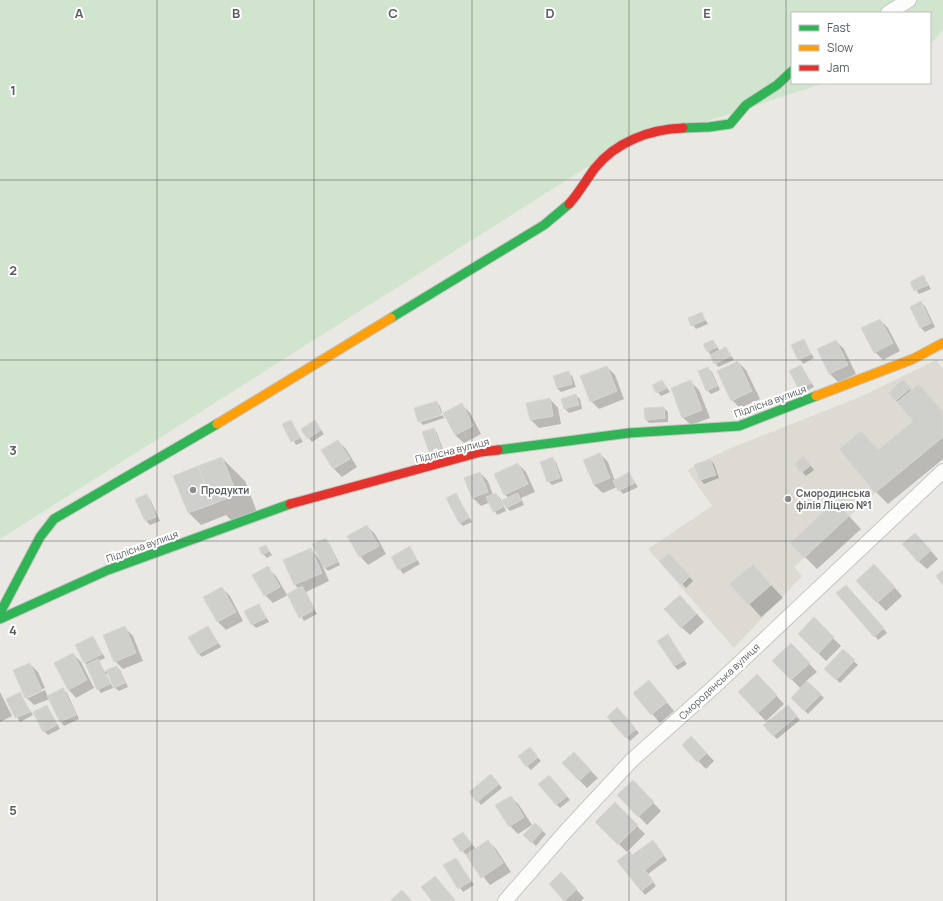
<svg xmlns="http://www.w3.org/2000/svg" width="943" height="901" font-family="Manrope,sans-serif">
	<rect width="100%" height="100%" fill="#e9e8e3"/>
	<polygon fill="#dddad3" points="936,360 943,369 943,437 875,493 794,567 802,576 734,648 648,549 712,506 687,470 726,450 860,397"/>
	<polygon fill="#d1e5ce" points="0,0 943,0 943,30 930,45 930,13 792,13 792,83 825,83 611,152 0,539"/>
	<g fill="#0003">
		<polygon points="923,276 931,289 919,294 911,282"/>
		<polygon points="921,303 925,306 935,327 925,332 921,328 911,307"/>
		<polygon points="701,313 708,324 696,329 689,319"/>
		<polygon points="880,320 888,328 900,351 883,360 875,352"/>
		<polygon points="803,340 814,358 803,364 792,345"/>
		<polygon points="713,341 720,351 726,348 734,360 718,367 708,351"/>
		<polygon points="836,341 844,349 856,374 838,382 830,374 819,349"/>
		<polygon points="738,362 746,370 760,399 740,408 732,400"/>
		<polygon points="801,366 814,387 803,393 799,389"/>
		<polygon points="607,367 615,375 624,399 599,409 591,401"/>
		<polygon points="708,368 712,372 720,390 711,394 707,390"/>
		<polygon points="568,373 572,376 576,387 561,392 557,388 554,377"/>
		<polygon points="662,381 670,392 661,396 653,386"/>
		<polygon points="903,381 912,391 919,385 943,412 943,459 888,504 876,492 861,432 879,451 915,421 889,393"/>
		<polygon points="691,382 699,390 710,418 691,425 682,417"/>
		<polygon points="576,395 580,399 582,409 569,413 565,409 562,400"/>
		<polygon points="550,399 558,408 561,424 539,428 531,420 527,404"/>
		<polygon points="436,402 440,406 442,413 420,420 420,422 415,409"/>
		<polygon points="462,405 470,413 481,434 464,443 455,435 445,414"/>
		<polygon points="664,408 668,412 668,422 649,423 645,419"/>
		<polygon points="443,415 444,418 423,425 420,422"/>
		<polygon points="291,421 303,442 296,445 284,424"/>
		<polygon points="315,421 324,434 312,442 302,429"/>
		<polygon points="434,429 437,433 444,452 433,455 430,451"/>
		<polygon points="338,441 346,449 357,467 342,477 334,469 322,451"/>
		<polygon points="600,454 608,462 615,481 629,474 638,487 623,494 617,487 603,493 594,485"/>
		<polygon points="222,458 245,481 259,517 237,526 226,515 201,525 189,513"/>
		<polygon points="553,459 556,462 563,481 552,485 548,481"/>
		<polygon points="710,460 714,464 719,478 704,484 701,480 695,466"/>
		<polygon points="807,461 814,470 806,476 795,464"/>
		<polygon points="518,464 526,472 535,492 521,498 524,505 510,511 506,507 509,498 504,494"/>
		<polygon points="480,473 488,481 493,495 496,494 500,498 506,511 497,515 490,502 481,506 473,498"/>
		<polygon points="456,494 472,522 463,526 459,522"/>
		<polygon points="146,495 150,499 160,521 150,525 146,521 137,499"/>
		<polygon points="847,514 861,529 817,569 805,557"/>
		<polygon points="367,526 375,534 386,554 368,565 360,556"/>
		<polygon points="325,539 329,543 340,565 328,571 322,565 329,581 306,592 317,614 304,621 288,595 273,603 265,595 268,568 276,576 287,595 299,589 295,585 284,561 310,549 320,559"/>
		<polygon points="923,542 938,559 927,569 918,561"/>
		<polygon points="266,546 272,555 267,558 263,554"/>
		<polygon points="409,548 420,564 403,574 392,557"/>
		<polygon points="669,554 693,581 686,588 661,561"/>
		<polygon points="753,565 783,598 761,617 731,584"/>
		<polygon points="882,573 902,596 886,611 857,581"/>
		<polygon points="222,588 230,596 243,621 226,630 218,622 205,597"/>
		<polygon points="850,590 887,633 878,640 875,636"/>
		<polygon points="688,604 704,622 690,635 681,627"/>
		<polygon points="259,605 269,622 256,628 252,624"/>
		<polygon points="814,619 841,646 826,661 799,634"/>
		<polygon points="208,627 221,647 202,657 199,654"/>
		<polygon points="125,628 133,636 143,661 123,669 115,661"/>
		<polygon points="667,635 687,664 678,670 674,666"/>
		<polygon points="93,637 105,658 99,661 105,672 116,667 120,670 128,687 119,691 115,688 108,673 106,674 113,688 101,693 98,689 85,662"/>
		<polygon points="843,651 858,665 840,683 826,669"/>
		<polygon points="799,653 817,672 806,681 824,698 808,714 792,698 801,689 774,661"/>
		<polygon points="73,654 81,662 94,688 76,698 68,689"/>
		<polygon points="30,664 38,672 45,688 28,695 28,698 45,690 48,697 63,689 67,693 79,719 64,726 61,722 50,699 34,705 26,697"/>
		<polygon points="757,675 784,704 766,721 758,713"/>
		<polygon points="649,681 674,711 660,723 634,693"/>
		<polygon points="0,692 12,716 0,722"/>
		<polygon points="19,693 33,715 20,722 7,699"/>
		<polygon points="47,706 60,729 48,735 44,731"/>
		<polygon points="791,710 800,720 777,739 773,735"/>
		<polygon points="621,712 639,733 630,741 608,717"/>
		<polygon points="699,745 714,761 706,769 698,761"/>
		<polygon points="530,748 541,761 531,770 527,766"/>
		<polygon points="582,762 598,778 587,788 579,780"/>
		<polygon points="495,779 502,788 481,805 470,792"/>
		<polygon points="553,780 570,800 560,808 556,804"/>
		<polygon points="641,790 661,811 647,825 619,795"/>
		<polygon points="511,797 519,805 532,825 518,834 510,826"/>
		<polygon points="615,804 645,834 627,852 596,822"/>
		<polygon points="535,824 546,834 536,846 525,835"/>
		<polygon points="463,833 476,849 488,841 496,849 511,872 490,885 454,840"/>
		<polygon points="656,845 667,860 648,874 656,886 645,895 619,861"/>
		<polygon points="456,859 474,885 463,892 445,866"/>
		<polygon points="569,882 584,898 581,901 566,901 550,884"/>
	</g>
	<g fill="#cfcfcc" stroke="#d8d7d2">
		<polygon points="923,275 928,285 914,291 910,282"/>
		<polygon points="921,301 931,323 920,328 910,307"/>
		<polygon points="702,312 705,320 691,326 688,318"/>
		<polygon points="880,319 893,343 874,353 861,328"/>
		<polygon points="804,339 811,354 798,360 791,345"/>
		<polygon points="713,340 717,347 707,352 703,344"/>
		<polygon points="836,340 848,365 829,374 817,349"/>
		<polygon points="726,347 731,356 714,364 710,355"/>
		<polygon points="738,361 752,391 731,401 717,371"/>
		<polygon points="801,365 811,383 799,390 789,371"/>
		<polygon points="607,366 617,391 590,402 580,376"/>
		<polygon points="708,367 717,386 706,391 698,371"/>
		<polygon points="569,371 572,384 557,388 553,376"/>
		<polygon points="903,379 911,388 895,401 888,393"/>
		<polygon points="662,380 667,388 656,393 652,385"/>
		<polygon points="691,380 702,410 682,418 671,388"/>
		<polygon points="919,384 943,413 943,437 875,493 839,449 861,431 878,450 913,421 897,402"/>
		<polygon points="576,394 579,405 564,409 561,399"/>
		<polygon points="550,398 553,416 530,420 526,403"/>
		<polygon points="437,401 441,415 418,422 414,408"/>
		<polygon points="462,403 473,426 455,435 443,413"/>
		<polygon points="664,407 665,418 645,420 644,408"/>
		<polygon points="291,420 300,438 291,442 282,424"/>
		<polygon points="315,420 321,430 307,439 301,429"/>
		<polygon points="434,428 441,448 429,452 422,432"/>
		<polygon points="338,440 350,459 333,469 321,450"/>
		<polygon points="600,453 610,478 594,485 583,460"/>
		<polygon points="803,456 811,465 801,473 794,464"/>
		<polygon points="222,457 237,494 213,504 198,466"/>
		<polygon points="553,457 560,478 547,482 540,462"/>
		<polygon points="710,459 716,475 700,480 694,465"/>
		<polygon points="518,463 528,484 504,495 494,474"/>
		<polygon points="198,466 213,504 188,513 173,476"/>
		<polygon points="480,472 488,492 472,498 464,478"/>
		<polygon points="629,472 635,483 618,491 613,481"/>
		<polygon points="456,493 469,518 459,523 446,498"/>
		<polygon points="496,493 503,507 493,512 486,497"/>
		<polygon points="518,493 521,501 506,508 502,500"/>
		<polygon points="147,494 156,517 145,521 135,499"/>
		<polygon points="835,501 849,516 804,558 790,543"/>
		<polygon points="367,525 379,546 359,557 347,536"/>
		<polygon points="915,533 931,550 918,562 902,544"/>
		<polygon points="326,538 337,562 324,568 312,544"/>
		<polygon points="266,545 269,551 262,555 259,548"/>
		<polygon points="410,546 417,560 398,570 391,557"/>
		<polygon points="311,548 322,573 294,585 283,560"/>
		<polygon points="669,553 690,576 681,585 659,561"/>
		<polygon points="753,564 771,585 748,605 729,584"/>
		<polygon points="874,564 895,587 877,603 856,581"/>
		<polygon points="268,566 280,587 264,596 252,575"/>
		<polygon points="943,570 943,585 936,576"/>
		<polygon points="846,585 884,628 874,637 836,593"/>
		<polygon points="302,586 314,610 299,618 287,594"/>
		<polygon points="222,587 236,612 217,622 203,597"/>
		<polygon points="680,595 696,614 681,628 664,609"/>
		<polygon points="259,604 266,618 251,625 244,611"/>
		<polygon points="814,617 834,637 818,654 798,634"/>
		<polygon points="125,626 136,653 114,662 103,635"/>
		<polygon points="208,626 218,643 198,654 188,637"/>
		<polygon points="668,634 684,660 674,666 657,641"/>
		<polygon points="93,636 102,654 84,663 75,645"/>
		<polygon points="791,643 810,663 791,680 772,661"/>
		<polygon points="843,649 855,660 836,680 824,669"/>
		<polygon points="73,653 87,680 68,690 54,663"/>
		<polygon points="98,659 110,684 97,690 86,665"/>
		<polygon points="30,663 42,691 25,698 13,670"/>
		<polygon points="117,666 125,683 114,688 106,670"/>
		<polygon points="757,674 777,695 758,713 738,692"/>
		<polygon points="649,680 667,702 651,715 633,693"/>
		<polygon points="807,681 821,694 804,711 791,698"/>
		<polygon points="63,688 76,715 60,722 47,696"/>
		<polygon points="20,692 30,712 15,718 6,699"/>
		<polygon points="47,705 57,725 43,732 33,712"/>
		<polygon points="788,705 797,716 773,736 763,725"/>
		<polygon points="617,707 636,729 626,738 607,717"/>
		<polygon points="691,736 707,753 697,762 682,745"/>
		<polygon points="530,747 538,757 526,767 518,756"/>
		<polygon points="574,752 591,770 579,781 562,763"/>
		<polygon points="491,774 499,784 477,802 469,792"/>
		<polygon points="549,775 567,796 556,805 538,784"/>
		<polygon points="633,780 654,802 638,817 617,795"/>
		<polygon points="511,796 524,817 509,827 495,805"/>
		<polygon points="615,802 638,825 618,845 595,822"/>
		<polygon points="535,823 543,830 531,843 523,835"/>
		<polygon points="463,832 472,844 461,852 452,839"/>
		<polygon points="488,840 503,863 481,878 466,855"/>
		<polygon points="653,840 664,855 645,870 653,882 641,891 617,861 630,851 632,855"/>
		<polygon points="456,858 471,881 458,889 443,865"/>
		<polygon points="561,872 577,889 564,901 549,884"/>
		<polygon points="435,876 455,900 454,901 432,901 421,887"/>
		<polygon points="402,890 412,901 392,901 391,900"/>
	</g>
	<g fill="none" stroke-linecap="round" stroke-linejoin="round">
		<g stroke="#c6c6c5" stroke-width="16">
			<g id="street">
				<polyline points="888,13 909,0"/>
				<polyline points="505,901 566,831 632,760 715,686 943,471"/>
			</g>
		</g>
		<g stroke="#c5c5c3" stroke-width="11">
			<g id="fast">
				<polyline points="683,128 709,127 730,124 746,105 777,85 792,71"/>
				<polyline points="391,318 544,225 569,204"/>
				<polyline points="498,450 629,433 739,426 816,396"/>
				<polyline points="0,613 40,537 54,519 217,424"/>
				<polyline points="0,619 108,570 290,504"/>
			</g>
		</g>
		<g stroke="#c5c5c3" stroke-width="11">
			<g id="slow">
				<polyline points="816,396 913,359 943,343"/>
				<polyline points="217,424 391,318"/>
			</g>
		</g>
		<g stroke="#c5c5c3" stroke-width="11">
			<g id="jam">
				<path d="M569 204C579 193 586 180 595 168 616 142 650 129 683 128"/>
				<polyline points="290,504 481,452 498,450"/>
			</g>
		</g>
		<use href="#street" stroke="#fcfcfb" stroke-width="14"/>
		<use href="#fast" stroke="#30b455" stroke-width="9"/>
		<use href="#slow" stroke="#ff9f0a" stroke-width="9"/>
		<use href="#jam" stroke="#e5322d" stroke-width="9"/>
	</g>
	<path fill="none" stroke="#595d61" stroke-width="1" stroke-opacity="0.55" d="M157 0V901M314 0V901M472 0V901M629 0V901M786 0V901M0 180H943M0 360H943M0 541H943M0 721H943"/>
	<g fill="#8b8e8e" stroke="#fff" stroke-width="1.5">
		<circle cx="193" cy="490" r="4"/>
		<circle cx="788" cy="499" r="4"/>
	</g>
	<g text-anchor="middle" dominant-baseline="central" stroke-width="4" stroke-linejoin="round" paint-order="stroke">
		<g font-size="10" fill="#595d61" stroke="#fff">
			<text transform="translate(770 401) rotate(-20)">Підлісна вулиця</text>
			<text transform="translate(452 450) rotate(-14)">Підлісна вулиця</text>
			<text transform="translate(142 546) rotate(-20)">Підлісна вулиця</text>
			<text transform="translate(719 681) rotate(-43)">Смородянська вулиця</text>
		</g>
		<g font-size="10" font-weight="bold" fill="#595d61" stroke="#fff" text-anchor="start">
			<text x="201" y="490">Продукти</text>
			<text x="796" y="493">Смородинська<tspan x="796" dy="12">філія Ліцею №1</tspan></text>
		</g>
	</g>
	<g font-size="13" text-anchor="middle" font-weight="bold" fill="#595d61" stroke="#fff" stroke-width="4" stroke-linejoin="round" paint-order="stroke">
		<text x="79" y="18">A</text>
		<text x="236" y="18">B</text>
		<text x="393" y="18">C</text>
		<text x="550" y="18">D</text>
		<text x="707" y="18">E</text>
		<text x="13" y="95">1</text>
		<text x="13" y="275">2</text>
		<text x="13" y="455">3</text>
		<text x="13" y="635">4</text>
		<text x="13" y="815">5</text>
	</g>
	<rect x="791" y="12" width="140" height="72" fill="#ffffff" stroke="#bdbec0"/>
	<rect x="799" y="25" width="20" height="6" fill="#30b455" stroke="#bdbec0"/>
	<text x="827" y="32" font-size="12" fill="#595d61">Fast</text>
	<rect x="799" y="45" width="20" height="6" fill="#ff9f0a" stroke="#bdbec0"/>
	<text x="827" y="52" font-size="12" fill="#595d61">Slow</text>
	<rect x="799" y="65" width="20" height="6" fill="#e5322d" stroke="#bdbec0"/>
	<text x="827" y="72" font-size="12" fill="#595d61">Jam</text>
</svg>
